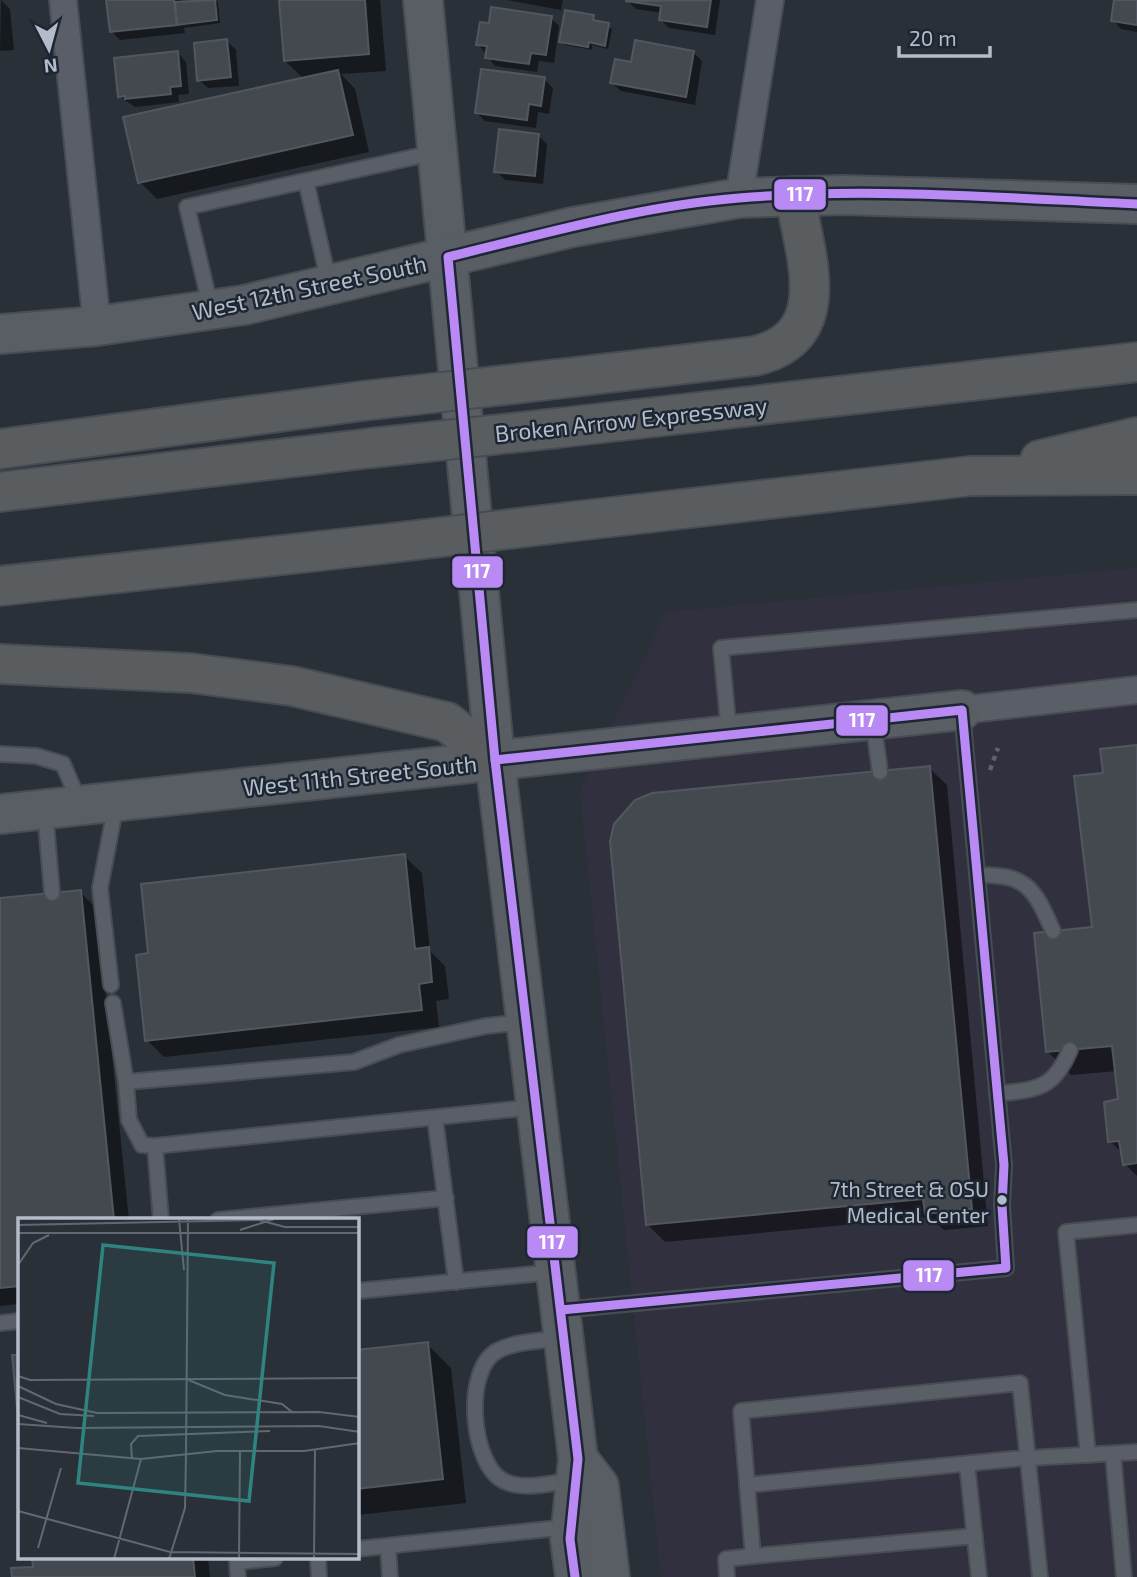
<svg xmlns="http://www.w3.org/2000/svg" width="1137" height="1577" font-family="'Exo 2',sans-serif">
	<rect width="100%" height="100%" fill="#2a3038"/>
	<polygon fill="#31303e" points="1137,568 1137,1577 661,1577 580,792 666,612"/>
	<g fill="#0007">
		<polygon points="1,0 10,9 14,50 0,51"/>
		<polygon points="108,0 181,0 182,3 215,0 218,3 220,23 184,28 185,33 120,40 111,31"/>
		<polygon points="280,0 380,0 386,71 341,74 355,89 369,152 157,199 140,182 304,79 285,61"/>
		<polygon points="507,0 563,0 561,10"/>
		<polygon points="627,0 720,0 715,35 669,28 661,20 662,13 636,9"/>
		<polygon points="1116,0 1137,0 1137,32 1121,29 1113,20"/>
		<polygon points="593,17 597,23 612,29 608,49 592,45 592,50 565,45 561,41"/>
		<polygon points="551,18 559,26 554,63 539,61 537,72 495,66 478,44 490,25"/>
		<polygon points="227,41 236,50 239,86 208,88 199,80"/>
		<polygon points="178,53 186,62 189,94 178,95 179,102 135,107 119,96"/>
		<polygon points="694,53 702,61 695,105 621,91 612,83 633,64"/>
		<polygon points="544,79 553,88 549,114 538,112 536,128 485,121 477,113"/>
		<polygon points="539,136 547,144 543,184 505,180 496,171"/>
		<polygon points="1137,747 1137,1176 1125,1164 1123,1154 1110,1141 1120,1100 1117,1071 1071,1075 1047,1051 1094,929 1105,774"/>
		<polygon points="929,768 947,785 988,1226 944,1230 930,1217 665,1242 648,1225"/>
		<polygon points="404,856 422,873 430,951 445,966 449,999 436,1001 439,1027 164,1057 147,1040 150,955"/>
		<polygon points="80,892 97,909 129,1220 19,1220 19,1304 0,1306 0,900"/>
		<polygon points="427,1344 451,1368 466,1503 357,1515 357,1352"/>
		<polygon points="34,1558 208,1558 210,1577 13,1577 35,1568"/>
	</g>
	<g fill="#444950" stroke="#52575f" stroke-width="2">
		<polygon points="106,0 174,0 177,25 110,32"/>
		<polygon points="215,0 217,20 177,25 175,2"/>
		<polygon points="279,0 365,0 369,54 284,61"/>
		<polygon points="711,0 707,27 659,20 661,6 625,1"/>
		<polygon points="1114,0 1137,0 1137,25 1111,21"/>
		<polygon points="491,7 552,16 546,55 531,53 529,64 485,58 487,46 476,45 480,22 489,23"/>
		<polygon points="565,10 594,15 593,20 609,23 605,46 589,42 588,47 559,42"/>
		<polygon points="227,39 231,77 197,81 194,43"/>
		<polygon points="635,40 694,51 686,97 610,83 615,59 631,62"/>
		<polygon points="178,51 181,86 170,87 171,94 125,99 125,96 118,97 114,58"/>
		<polygon points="481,69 545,77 541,106 529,104 527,120 475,113"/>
		<polygon points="338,70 353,135 138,183 123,117"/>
		<polygon points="499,129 539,134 535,176 494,172"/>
		<polygon points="1137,745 1137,1163 1123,1165 1119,1141 1108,1142 1104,1102 1118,1099 1112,1046 1046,1052 1034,933 1092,927 1074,776 1103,773 1100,749"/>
		<polygon points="930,766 972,1209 925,1214 923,1199 646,1225 610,841 614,824 635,800 652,793"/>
		<polygon points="405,854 415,949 429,947 432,982 419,984 422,1010 145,1041 136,955 148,953 141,884"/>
		<polygon points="81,890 114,1220 19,1220 19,1286 0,1288 0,898"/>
		<polygon points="428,1342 443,1479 357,1489 357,1350"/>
		<polygon points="12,1355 19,1355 19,1429"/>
		<polygon points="32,1558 193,1558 195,1577 12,1577 11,1568 33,1567"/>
	</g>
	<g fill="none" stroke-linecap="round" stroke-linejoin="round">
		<g stroke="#484c53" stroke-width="18">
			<g id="lane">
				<polyline points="306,181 329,283"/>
				<polyline points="211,309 187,207 437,152"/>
				<polyline points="873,720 880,772"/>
				<polyline points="729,733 721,648 1137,610"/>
				<polyline points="0,754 36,756 63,764 80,804"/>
				<polyline points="45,811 52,893"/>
				<path d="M977 875C1027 874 1034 888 1053 931"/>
				<polyline points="111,985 100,888 116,804"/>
				<polyline points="113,1003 126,1082 354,1062 399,1045 486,1026 525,1022"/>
				<polyline points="126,1082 129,1120 142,1145 155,1146"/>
				<path d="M997 1094C1037 1089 1053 1090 1070 1050"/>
				<polyline points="435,1118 456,1282"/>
				<polyline points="161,1220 155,1146 535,1107"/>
				<polyline points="218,1220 446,1198"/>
				<polyline points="357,1291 554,1272"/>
				<polyline points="562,1310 1006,1268 1002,1206 1004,1165 962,711"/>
				<polyline points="0,1323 19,1321"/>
				<path d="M563 1338C544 1341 517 1341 499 1350 462 1367 471 1466 504 1481 525 1491 551 1483 573 1480"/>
				<polyline points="1113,1454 1124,1577"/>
				<polyline points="1088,1455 1066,1232 1137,1225"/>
				<polyline points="967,1464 979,1577"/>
				<polyline points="747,1485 1013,1459 1137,1452"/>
				<polyline points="388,1546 390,1577"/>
				<polyline points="357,1549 568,1527"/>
				<polyline points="753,1556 975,1536"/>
				<polyline points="318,1558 319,1577"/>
				<polyline points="238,1577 237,1562 275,1558"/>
				<polyline points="727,1577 726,1559 753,1556 741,1411 1020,1383 1040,1577"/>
			</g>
		</g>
		<g stroke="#484c53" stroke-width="30">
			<g id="street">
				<polyline points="63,0 97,326"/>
				<polyline points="739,198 770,0"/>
				<polyline points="962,710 1137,690"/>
			</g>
		</g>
		<g stroke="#484c53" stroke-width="42">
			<g id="secondary">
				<polyline points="423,0 495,760 578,1459 570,1539 575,1577"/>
				<polyline points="0,334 97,326 244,305 573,227 739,198 843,195 1137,204"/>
				<polyline points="0,814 962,710"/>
				<polyline points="578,1459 599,1486 610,1577"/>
			</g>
		</g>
		<g stroke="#474c53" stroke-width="42">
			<g id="highway">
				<path d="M557 379 755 356C837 336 805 256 795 196"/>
				<polyline points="558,428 1137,362"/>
				<polyline points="0,449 362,401"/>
				<polyline points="1040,460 1137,437"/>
				<polyline points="0,492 371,448"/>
				<polyline points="568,522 970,476 1137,475"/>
				<polyline points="0,586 383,544"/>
				<polyline points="0,664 190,673 292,686 447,722 495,760"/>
			</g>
		</g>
		<polyline stroke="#5d636a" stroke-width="4.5" stroke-dasharray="5 5" stroke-linecap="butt" points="990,770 998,748"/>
		<use href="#lane" stroke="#5a5e66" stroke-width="14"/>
		<use href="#street" stroke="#5a5e66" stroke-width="26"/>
		<use href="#secondary" stroke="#595d64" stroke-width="38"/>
		<use href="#highway" stroke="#5a5d60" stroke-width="38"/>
		<g stroke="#474c53" stroke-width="42" stroke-linecap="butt">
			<g id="highway-bridge">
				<polyline points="362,401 557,379"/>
				<polyline points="371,448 558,428"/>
				<polyline points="383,544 568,522"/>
			</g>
		</g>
		<use href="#highway-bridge" stroke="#5a5d60" stroke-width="38"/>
		<g stroke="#1d2633" stroke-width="14">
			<g id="bus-1">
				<polyline points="495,760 962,710 1004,1165 1002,1206 1006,1268 561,1310"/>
				<path d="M575 1577 570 1539 578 1459 495 760 448 257C544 234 640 206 739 198 871 187 1005 198 1137 204"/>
			</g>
		</g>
		<use href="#bus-1" stroke="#ba8af4" stroke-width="9"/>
	</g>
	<circle fill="#b4bcc9" stroke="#1d2633" stroke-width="2.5" cx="1002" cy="1200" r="6"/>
	<g text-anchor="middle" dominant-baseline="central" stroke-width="5" stroke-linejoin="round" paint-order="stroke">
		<g font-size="21" fill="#b4bcc9" stroke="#1d2633" text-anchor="end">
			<text x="989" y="1188">7th Street &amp; OSU<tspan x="989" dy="26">Medical Center</tspan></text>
		</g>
		<g font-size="23" fill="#b4bcc9" stroke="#1d2633">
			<text transform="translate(309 287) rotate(-12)">West 12th Street South</text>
			<text transform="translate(631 419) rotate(-6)">Broken Arrow Expressway</text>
			<text transform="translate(360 775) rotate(-6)">West 11th Street South</text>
		</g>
	</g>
	<g transform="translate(18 1218)">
		<rect width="341" height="341" fill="#2a3038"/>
		<path fill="none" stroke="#616872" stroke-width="2" d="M161 1 166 52M0 7 241 2 267 9H342M222 12 256 1M0 15H342M0 47 15 25 31 17M0 158 12 162 342 160M168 161 207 177 264 186 274 194M0 168 38 186 79 195 301 194 342 199M0 179 42 196 76 198M0 197 29 205M0 206 59 210 301 208 342 214M0 230 123 241 199 233H286L342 225M168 237 170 1M114 241 113 226 120 218 252 213M0 293 152 334 342 336M20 330 43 250M96 341 123 241M151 341 167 290 168 237M221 341 222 232M296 341 297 232"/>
		<path fill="#308480" fill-opacity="0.15" stroke="#308480" stroke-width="3.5" d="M85 27 256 45 231 283 60 265Z"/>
		<rect width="341" height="341" fill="none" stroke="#b4bcc9" stroke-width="3.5"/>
	</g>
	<g stroke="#1d2633" stroke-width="2.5">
		<rect x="773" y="178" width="54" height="33" rx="7" fill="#ba8af4"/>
		<rect x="451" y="555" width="53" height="34" rx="7" fill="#ba8af4"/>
		<rect x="835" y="704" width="54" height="33" rx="7" fill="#ba8af4"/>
		<rect x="526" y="1225" width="53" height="34" rx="7" fill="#ba8af4"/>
		<rect x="902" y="1259" width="53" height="33" rx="7" fill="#ba8af4"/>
	</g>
	<g font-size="19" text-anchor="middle" font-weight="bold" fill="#fff">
		<text x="800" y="201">117</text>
		<text x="477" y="578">117</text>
		<text x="862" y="727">117</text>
		<text x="552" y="1249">117</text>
		<text x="929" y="1282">117</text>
	</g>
	<g transform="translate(49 49) rotate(174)" stroke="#1d2633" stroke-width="5" paint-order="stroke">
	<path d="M0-5L12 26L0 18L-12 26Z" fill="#b4bcc9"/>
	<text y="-10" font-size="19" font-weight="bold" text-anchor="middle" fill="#b4bcc9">N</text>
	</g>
	<path d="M899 46v10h91v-10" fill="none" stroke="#b4bcc9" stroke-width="3.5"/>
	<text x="909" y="46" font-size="21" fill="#b4bcc9" stroke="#1d2633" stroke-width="5" paint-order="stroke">20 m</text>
</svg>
